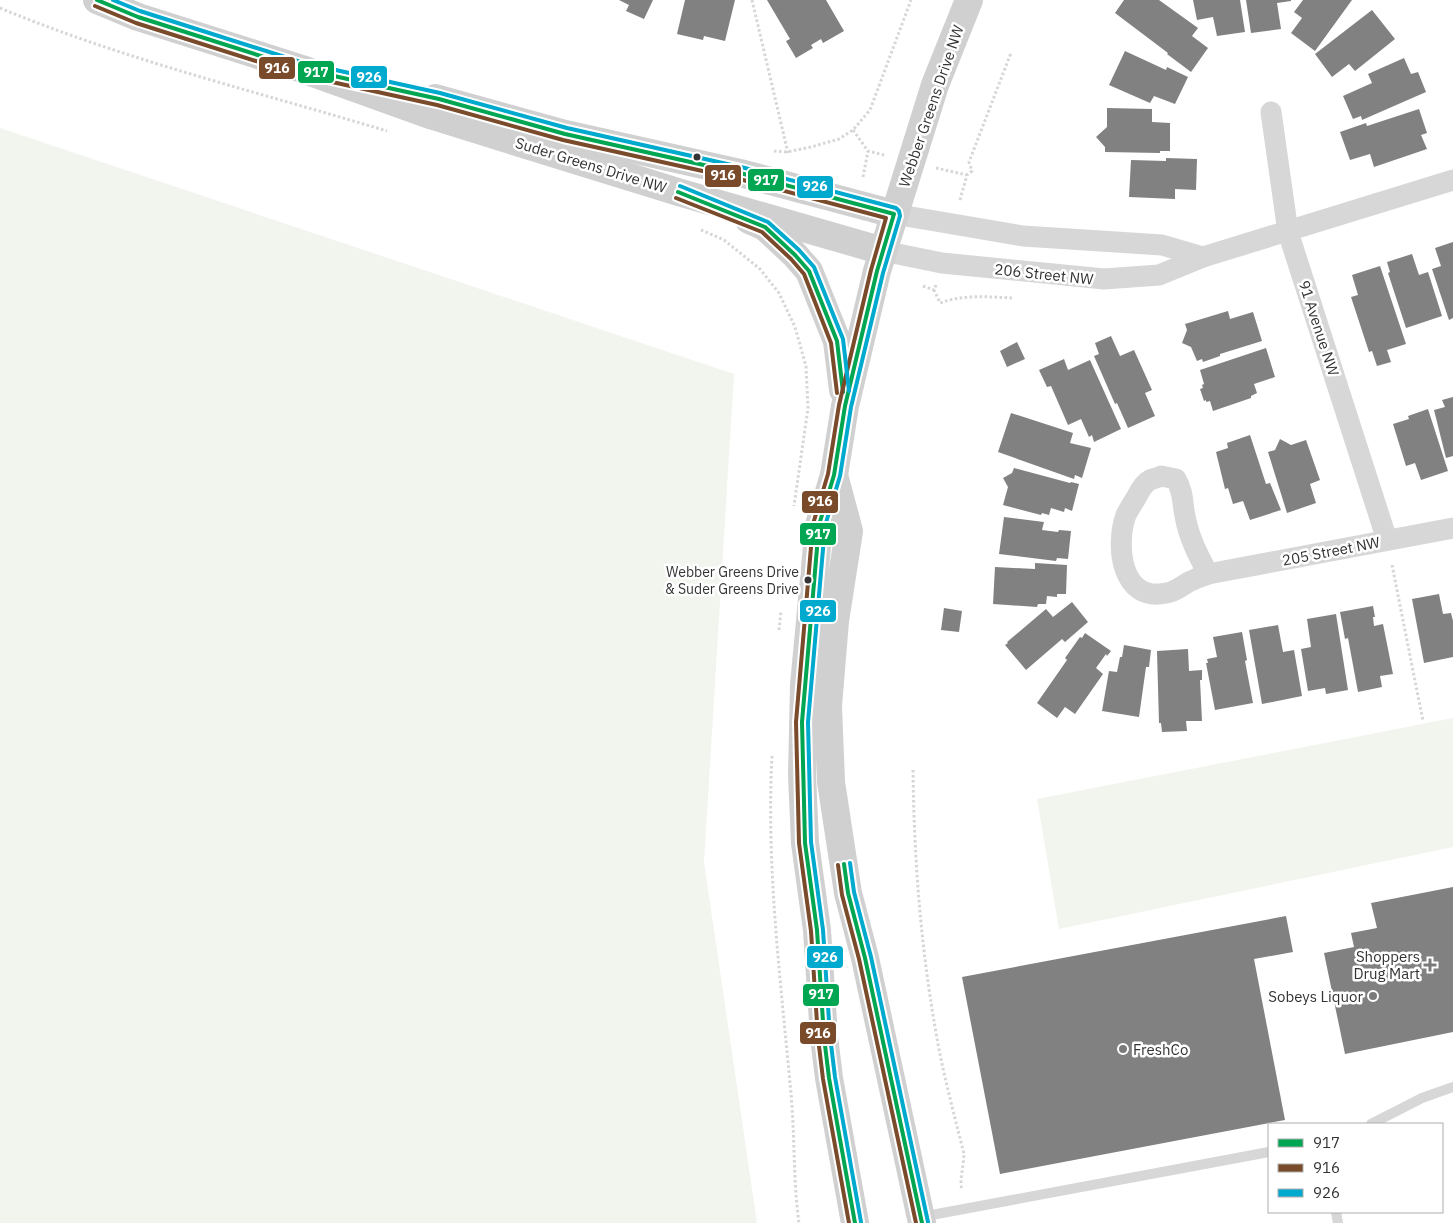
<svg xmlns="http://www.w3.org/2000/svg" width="1453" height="1223" font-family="'IBM Plex Sans',sans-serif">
	<rect width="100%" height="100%" fill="#fff"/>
	<g fill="#f1f5ed">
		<polygon points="0,128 734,374 704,862 757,1223 0,1223"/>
		<polygon points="1453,718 1453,847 1059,929 1037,799"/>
	</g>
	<g fill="#818181">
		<polygon points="619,0 653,0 644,19 626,11 629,5"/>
		<polygon points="685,0 735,0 725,41 704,36 703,40 677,34"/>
		<polygon points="767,0 826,0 844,31 823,43 821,39 811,45 813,48 796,58 786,41 790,39"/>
		<polygon points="1124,0 1159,0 1198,28 1192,36 1208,48 1191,72 1167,54 1168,53 1115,13"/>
		<polygon points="1193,0 1240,0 1245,32 1217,36 1213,17 1197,20"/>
		<polygon points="1246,0 1291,0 1291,1 1277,3 1281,29 1251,33"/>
		<polygon points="1303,0 1352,0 1315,51 1291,33 1302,18 1294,12"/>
		<polygon points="1372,10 1395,39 1355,71 1349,64 1332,77 1315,54"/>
		<polygon points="1125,51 1166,70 1167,67 1188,77 1175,104 1154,96 1150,103 1109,85"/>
		<polygon points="1404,58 1411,74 1418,72 1426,92 1362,120 1361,116 1353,119 1343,96 1372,83 1368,74"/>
		<polygon points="1107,108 1152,109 1152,122 1170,123 1170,151 1160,151 1160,153 1105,152 1105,147 1096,137 1107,127"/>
		<polygon points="1419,109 1427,133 1421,135 1427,149 1374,167 1370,154 1350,160 1340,132 1366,123 1367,126"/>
		<polygon points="1166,158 1197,159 1196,190 1175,189 1175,199 1129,197 1131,160 1166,161"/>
		<polygon points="1453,242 1453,318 1449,320 1432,269 1441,266 1435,248"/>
		<polygon points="1412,254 1419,275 1428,272 1442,316 1406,328 1388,273 1390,272 1387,262"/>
		<polygon points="1380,266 1406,344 1387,350 1391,362 1377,366 1372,351 1369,352 1351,297 1358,295 1352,275"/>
		<polygon points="1228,311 1230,319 1253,312 1262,341 1220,354 1220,356 1203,362 1202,359 1197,361 1191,347 1182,343 1187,330 1185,324"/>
		<polygon points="1111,336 1120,356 1134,350 1152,390 1145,393 1155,416 1128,428 1117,403 1115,404 1094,356 1099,354 1095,343"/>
		<polygon points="1017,342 1025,359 1007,367 1000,351"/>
		<polygon points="1266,348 1275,377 1254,384 1257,393 1251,396 1251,398 1213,411 1210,401 1206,402 1206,400 1204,401 1200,389 1203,388 1202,385 1204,384 1200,370"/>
		<polygon points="1064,359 1068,370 1090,360 1121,429 1094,442 1092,435 1089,437 1081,419 1068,425 1051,386 1047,387 1039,370"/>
		<polygon points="1453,397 1453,456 1446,458 1434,410 1445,407 1442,400"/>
		<polygon points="1428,409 1448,471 1421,480 1415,463 1406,466 1393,424 1409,419 1408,416"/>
		<polygon points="1011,413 1073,433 1070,443 1091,448 1082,478 1075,475 1074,479 998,452"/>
		<polygon points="1250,435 1266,484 1270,483 1281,510 1250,520 1243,501 1233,504 1228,488 1225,489 1216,452 1228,448 1227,443"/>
		<polygon points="1280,439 1291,445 1306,440 1320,480 1310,484 1316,503 1287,513 1268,452 1275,450"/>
		<polygon points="1014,468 1070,483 1071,482 1079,484 1072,511 1065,508 1064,512 1051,508 1049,515 1042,513 1041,515 1003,505 1008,487 1003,478 1012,473"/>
		<polygon points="1004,517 1044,522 1042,530 1058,532 1059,530 1071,531 1068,559 1057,558 1056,561 999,554"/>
		<polygon points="1035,563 1067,565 1066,594 1057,594 1057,597 1047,596 1046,604 1038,604 1037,607 993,604 995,567 1035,569"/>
		<polygon points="1439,594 1443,614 1451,613 1453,621 1453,657 1424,663 1412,599"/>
		<polygon points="1072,602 1088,622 1065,642 1062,639 1026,670 1005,645 1008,643 1007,642 1046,609 1053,617"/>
		<polygon points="1373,606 1375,617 1373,617 1374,626 1383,624 1393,674 1380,676 1382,687 1358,692 1348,638 1345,639 1340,612"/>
		<polygon points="944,608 962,611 959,632 941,630"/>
		<polygon points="1336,614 1348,690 1326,694 1325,688 1308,691 1301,649 1311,647 1307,619"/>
		<polygon points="1278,625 1283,652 1294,650 1302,696 1262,704 1249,630"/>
		<polygon points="1242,632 1247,660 1245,661 1253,703 1215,710 1206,663 1208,663 1207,659 1217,657 1213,637"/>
		<polygon points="1085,633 1111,651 1107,656 1106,654 1096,668 1103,674 1075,714 1065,707 1057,718 1037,703 1067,660 1065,658 1080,637 1082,638"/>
		<polygon points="1124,645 1151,650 1149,667 1146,667 1139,717 1102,711 1109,671 1117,672 1120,657 1122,657"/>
		<polygon points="1188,649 1189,671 1202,670 1202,680 1200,680 1202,721 1186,721 1187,731 1162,732 1161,723 1159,723 1157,651"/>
		<polygon points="1453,887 1453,1032 1345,1054 1324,953 1354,947 1351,933 1377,928 1371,903"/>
		<polygon points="1286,916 1293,952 1254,959 1285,1120 1000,1174 962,977"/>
	</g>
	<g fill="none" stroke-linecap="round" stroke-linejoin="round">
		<g stroke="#d6d6d6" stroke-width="3" stroke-dasharray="2.5 2.5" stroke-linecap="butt">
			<polyline points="752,0 788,153"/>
			<path d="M0 8C125 60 258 92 387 131"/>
			<polyline points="853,130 868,151 884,155"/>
			<polyline points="774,151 787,152 811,147 839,139 853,130 870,110 911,0"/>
			<polyline points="936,168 967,175"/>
			<polyline points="863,177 868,151"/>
			<polyline points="960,200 967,175 972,171 969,162 1011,53"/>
			<polyline points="701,230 724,240 760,269 779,293 795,327 806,366 808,408 794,506"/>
			<path d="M936 285 934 290 940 303C964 294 988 297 1013 298"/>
			<polyline points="923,286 934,290"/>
			<polyline points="1392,565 1423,721"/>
			<polyline points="779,630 781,611"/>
			<path d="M772 756C766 868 781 983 791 1094 795 1137 793 1180 799 1223"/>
			<path d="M913 770C914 854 920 938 934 1021 941 1066 953 1110 964 1154 964 1165 959 1181 962 1190"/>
		</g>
		<g stroke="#d7d7d7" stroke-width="10">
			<polyline points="1371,1124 1422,1098 1453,1087"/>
			<polyline points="1336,1212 1338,1223"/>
			<polyline points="921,1217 1269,1152"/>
		</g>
		<g stroke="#d7d7d7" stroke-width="21">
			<polyline points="1271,112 1288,232 1387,540"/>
			<polyline points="894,214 1023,236 1162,245 1203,257"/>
			<polyline points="883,251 942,263 1104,279 1159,275 1203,257 1453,180"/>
			<path d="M1161 476 1176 479C1184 493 1182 502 1185 516 1189 538 1198 555 1208 574 1201 577 1194 579 1187 583 1180 587 1175 592 1166 593 1121 603 1115 545 1126 515 1129 509 1133 503 1136 498 1139 492 1144 483 1150 480 1154 478 1158 478 1161 476Z"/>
			<polyline points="1208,574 1453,528"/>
		</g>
		<g stroke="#d0d0d0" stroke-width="28">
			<polyline points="97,0 138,17 302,69 433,116 678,192 883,251"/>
			<polyline points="435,98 565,134 744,174 894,214"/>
			<polyline points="749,220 765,227 795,255 809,271 837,341 843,390"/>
			<polyline points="834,475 849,531 835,621 828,706 831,782 848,893 865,958 922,1223"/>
			<polyline points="855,1223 829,1078 824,1037 817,930 805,843 802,775 804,685 819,525 834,475 845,406 877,271 935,85 969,0"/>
		</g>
		<g stroke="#fff" stroke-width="8">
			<g id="bus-1">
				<polyline points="97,0 138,17 302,69 439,99 565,134 744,174 894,214 877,271 845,406 834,475 819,525 802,722 805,843 817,930 824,1037 829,1078 855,1223"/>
				<polyline points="678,192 765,227 795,255 809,271 837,341 843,392"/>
				<polyline points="844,864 848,893 865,958 922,1223"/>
			</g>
		</g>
		<g stroke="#fff" stroke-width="8">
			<g id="bus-2">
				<polyline points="95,6 136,23 300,75 437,105 563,140 743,180 886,218 871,270 839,405 828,474 813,524 796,722 799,843 811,931 818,1038 823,1079 849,1223"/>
				<polyline points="676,198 762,232 791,259 804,274 831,343 837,393"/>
				<polyline points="838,865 842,895 859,959 916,1223"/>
			</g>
		</g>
		<g stroke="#fff" stroke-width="8">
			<g id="bus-3">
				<polyline points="113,0 140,11 304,63 440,93 567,128 745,168 896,208 899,211 900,216 883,273 851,407 840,476 825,526 808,722 811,842 823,930 830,1036 835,1077 861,1222"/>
				<polyline points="680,186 768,222 799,250 814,267 843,339 849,391"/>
				<polyline points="850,863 854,892 871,957 928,1222"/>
			</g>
		</g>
		<use href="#bus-1" stroke="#00a651" stroke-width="4"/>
		<use href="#bus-2" stroke="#7a4b2a" stroke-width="4"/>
		<use href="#bus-3" stroke="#00a9ce" stroke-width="4"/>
	</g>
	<g fill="#333" stroke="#fff" stroke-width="2">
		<circle cx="697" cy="157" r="4.5"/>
		<circle cx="808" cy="580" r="4.5"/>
	</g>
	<g fill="#7a7a7a" stroke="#fff" stroke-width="2">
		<path d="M1427.5 957.5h5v5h5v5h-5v5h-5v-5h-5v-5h5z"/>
		<circle cx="1373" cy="996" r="5"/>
		<circle cx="1123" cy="1049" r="5"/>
	</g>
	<g text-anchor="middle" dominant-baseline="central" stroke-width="5" stroke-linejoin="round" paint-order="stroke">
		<g font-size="14" fill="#333" stroke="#fff" text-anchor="end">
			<text x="799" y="572">Webber Greens Drive<tspan x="799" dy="17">&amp; Suder Greens Drive</tspan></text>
		</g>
		<g font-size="15" fill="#333" stroke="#fff">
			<text transform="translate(931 106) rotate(-71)">Webber Greens Drive NW</text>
			<text transform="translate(591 165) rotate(17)">Suder Greens Drive NW</text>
			<text transform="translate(1044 274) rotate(6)">206 Street NW</text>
			<text transform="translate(1319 328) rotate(72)">91 Avenue NW</text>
			<text transform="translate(1331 551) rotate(-11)">205 Street NW</text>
		</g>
		<g font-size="15" fill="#333" stroke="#fff" text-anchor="end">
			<text x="1420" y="956">Shoppers<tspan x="1420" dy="17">Drug Mart</tspan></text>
			<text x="1363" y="996">Sobeys Liquor</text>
			<text x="1133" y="1049" text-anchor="start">FreshCo</text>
		</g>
	</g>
	<g stroke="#fff" stroke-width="2">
		<rect x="258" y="56" width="38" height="24" rx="5" fill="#7a4b2a"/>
		<rect x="297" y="60" width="38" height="24" rx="5" fill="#00a651"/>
		<rect x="350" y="65" width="38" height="24" rx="5" fill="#00a9ce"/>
		<rect x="704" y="164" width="38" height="24" rx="5" fill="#7a4b2a"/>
		<rect x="747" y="168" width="38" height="24" rx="5" fill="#00a651"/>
		<rect x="796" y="175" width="38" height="24" rx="5" fill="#00a9ce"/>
		<rect x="801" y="490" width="38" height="24" rx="5" fill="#7a4b2a"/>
		<rect x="799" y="522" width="38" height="24" rx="5" fill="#00a651"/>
		<rect x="799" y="599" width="38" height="24" rx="5" fill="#00a9ce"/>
		<rect x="806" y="945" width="38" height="24" rx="5" fill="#00a9ce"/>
		<rect x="802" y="983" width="38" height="24" rx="5" fill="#00a651"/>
		<rect x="799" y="1021" width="38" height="24" rx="5" fill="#7a4b2a"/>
	</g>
	<g font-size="14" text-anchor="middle" font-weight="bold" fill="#fff">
		<text x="277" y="73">916</text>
		<text x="316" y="77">917</text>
		<text x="369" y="82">926</text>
		<text x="723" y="180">916</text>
		<text x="766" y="185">917</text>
		<text x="815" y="191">926</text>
		<text x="820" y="506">916</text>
		<text x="818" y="539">917</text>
		<text x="818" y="616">926</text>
		<text x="825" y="962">926</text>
		<text x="821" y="999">917</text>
		<text x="818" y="1038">916</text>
	</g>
	<rect x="1268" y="1123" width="175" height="90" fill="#ffffff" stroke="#adadad"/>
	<rect x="1278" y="1139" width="25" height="8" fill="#00a651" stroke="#adadad"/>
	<text x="1313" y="1148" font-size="15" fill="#333333">917</text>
	<rect x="1278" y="1164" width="25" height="8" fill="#7a4b2a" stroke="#adadad"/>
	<text x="1313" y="1173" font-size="15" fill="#333333">916</text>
	<rect x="1278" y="1189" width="25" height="8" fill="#00a9ce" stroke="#adadad"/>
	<text x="1313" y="1198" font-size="15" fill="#333333">926</text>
</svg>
